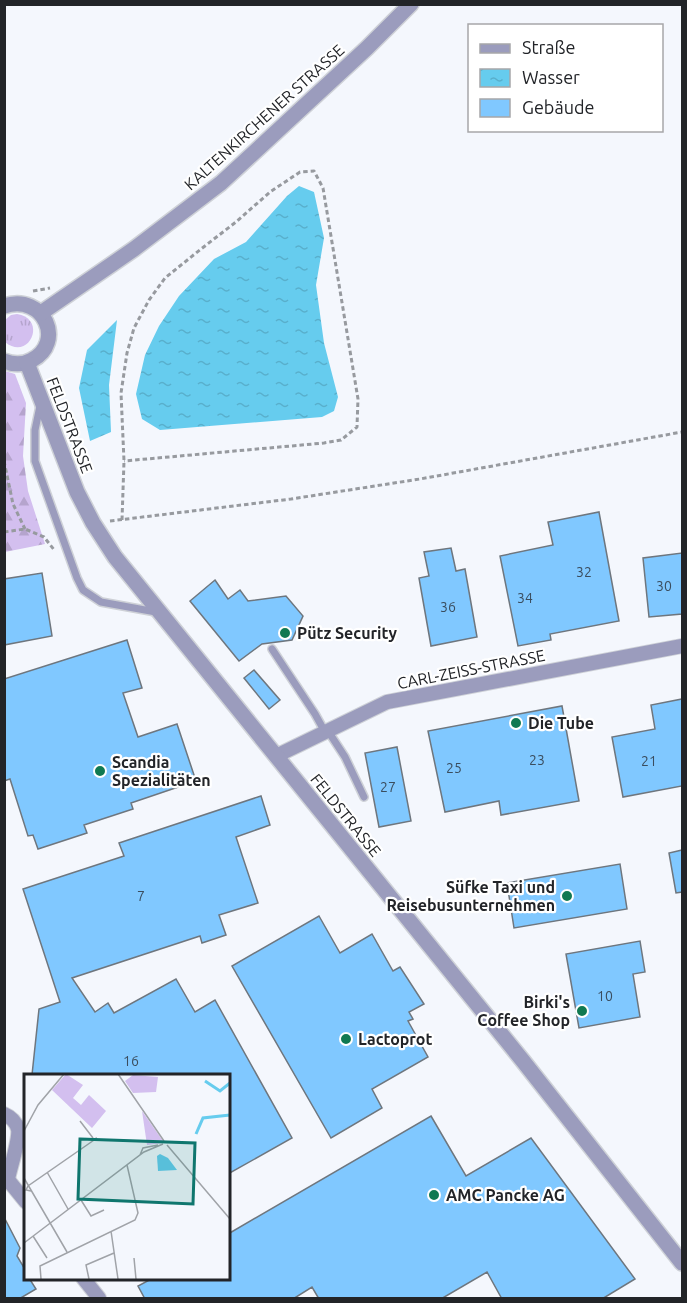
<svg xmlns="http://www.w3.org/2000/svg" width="687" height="1303" font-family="Ubuntu,sans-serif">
	<defs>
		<pattern id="grass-tufts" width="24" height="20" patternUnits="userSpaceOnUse" patternTransform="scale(1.5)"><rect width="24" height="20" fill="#d3bfef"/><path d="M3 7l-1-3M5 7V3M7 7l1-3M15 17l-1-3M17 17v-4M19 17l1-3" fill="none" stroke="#b5a4cd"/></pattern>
		<pattern id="forest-firs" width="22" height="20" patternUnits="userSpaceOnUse" patternTransform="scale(1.5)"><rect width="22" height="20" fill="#d3bfef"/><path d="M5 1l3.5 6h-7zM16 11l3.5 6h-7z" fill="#b5a4cd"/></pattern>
		<pattern id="water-ripples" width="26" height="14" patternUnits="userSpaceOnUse" patternTransform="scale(1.5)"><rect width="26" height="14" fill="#6ce"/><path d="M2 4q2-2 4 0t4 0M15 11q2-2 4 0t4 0" fill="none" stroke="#58afcc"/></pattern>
	</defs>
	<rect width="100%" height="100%" fill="#f4f7fd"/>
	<path fill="url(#grass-tufts)" d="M17 314C48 319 29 362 5 342V320L11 315Z"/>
	<polygon fill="url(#forest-firs)" points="5,371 15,374 26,403 23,456 28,491 45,544 5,552"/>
	<g fill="url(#water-ripples)">
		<polygon points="299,186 314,192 324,238 316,285 324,343 338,397 334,411 322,417 160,430 142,419 136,394 145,355 159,326 179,296 214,259 246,242 287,196"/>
		<polygon points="117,320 109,385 111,432 90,441 79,388 87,350"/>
	</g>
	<g fill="#80c8ff" stroke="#6e767e" stroke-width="1.5">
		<polygon points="599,512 619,621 550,634 551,640 518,646 500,556 553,545 548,522"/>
		<polygon points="451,548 456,571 465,569 477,637 431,646 419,578 429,576 424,552"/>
		<polygon points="682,553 682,614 649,617 643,558"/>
		<polygon points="42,573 52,636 4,645 4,579"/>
		<polygon points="215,580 228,599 240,590 248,601 286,596 303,616 292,640 262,644 239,661 190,601"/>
		<polygon points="127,640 142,688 123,693 138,737 177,724 196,781 131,803 133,809 84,825 87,833 38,849 33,835 28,836 10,779 4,781 4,679"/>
		<polygon points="254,670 280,700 269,709 244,678"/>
		<polygon points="682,699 682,786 623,797 612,737 655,729 651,705"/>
		<polygon points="562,706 579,801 501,815 499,801 445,812 428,731"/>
		<polygon points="397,747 411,821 379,827 365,753"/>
		<polygon points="261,796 270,825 236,837 258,903 219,915 226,935 202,943 200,936 72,978 95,1012 108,1003 114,1013 176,979 195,1012 215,1000 292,1138 228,1174 228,1075 32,1075 39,1009 60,1002 23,889 124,856 119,843"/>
		<polygon points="682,850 682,892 676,893 669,853"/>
		<polygon points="620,864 627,909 514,928 507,883"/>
		<polygon points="319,916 340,953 372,934 393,971 400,967 424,1004 409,1012 413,1019 408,1021 428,1057 372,1089 382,1108 331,1138 232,966"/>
		<polygon points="640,941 645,972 633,974 640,1017 579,1028 566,954"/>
		<polygon points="431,1116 466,1176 531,1138 635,1279 602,1299 502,1299 487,1272 441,1299 319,1299 312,1287 293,1299 145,1299 138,1286 153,1278 228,1278 228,1234"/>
		<polygon points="4,1217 20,1248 17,1256 26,1271 26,1278 29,1278 36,1289 19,1299 4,1299"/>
	</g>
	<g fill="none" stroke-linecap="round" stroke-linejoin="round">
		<g stroke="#ced1d7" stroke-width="10">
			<g id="service">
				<polyline points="40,406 35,430 35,461 77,578 83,590 101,602 156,612"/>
				<polyline points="272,649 315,714 325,732"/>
				<polyline points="328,731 345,757 364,797"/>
			</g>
		</g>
		<g stroke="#ced1d7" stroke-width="16">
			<g id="minor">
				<polyline points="276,756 387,702 682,646"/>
				<path d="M4 1114C11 1117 16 1122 18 1129 20 1139 10 1168 8 1179"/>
				<polyline points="4,1175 26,1202"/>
				<polyline points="83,1278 99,1298"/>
			</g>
		</g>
		<g stroke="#ced1d7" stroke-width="18">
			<g id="tertiary">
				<path d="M4 306C45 293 65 343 32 360 23 365 14 365 4 361"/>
				<polyline points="41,313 134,249 221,183 367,48 411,4"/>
				<polyline points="27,363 77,492 93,523 115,557 523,1061 682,1263"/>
			</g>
		</g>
		<g stroke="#979a9f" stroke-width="3" stroke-dasharray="4.5 3" stroke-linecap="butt">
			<polyline points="33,291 50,288"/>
			<polyline points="4,461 13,504 25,529"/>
			<polyline points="122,520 124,461 121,393 127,353 134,328 149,300 165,278 201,249 236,222 270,192 300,172 314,171 323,188 358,399 357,427 341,440 324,443 124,461"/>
			<polyline points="110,521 291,499 420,479 682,432"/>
			<polyline points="4,532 25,529 44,537 55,551"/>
		</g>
		<use href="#service" stroke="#9b9cbd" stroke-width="7"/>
		<use href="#minor" stroke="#9b9cbd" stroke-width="14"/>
		<use href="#tertiary" stroke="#9b9cbd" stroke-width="15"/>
	</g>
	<g fill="#107952" stroke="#fff" stroke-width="2">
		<circle cx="285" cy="633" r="6"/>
		<circle cx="516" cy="723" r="6"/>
		<circle cx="100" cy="771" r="6"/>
		<circle cx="567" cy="896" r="6"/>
		<circle cx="582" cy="1011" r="6"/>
		<circle cx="346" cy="1039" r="6"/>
		<circle cx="434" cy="1195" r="6"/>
	</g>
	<g text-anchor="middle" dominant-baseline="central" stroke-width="4.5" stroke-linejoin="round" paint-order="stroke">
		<g font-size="14" fill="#3a4d5e">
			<text x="584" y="572">32</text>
			<text x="664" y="586">30</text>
			<text x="525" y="598">34</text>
			<text x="448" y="607">36</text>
			<text x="537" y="760">23</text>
			<text x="649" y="761">21</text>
			<text x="454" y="768">25</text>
			<text x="388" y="787">27</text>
			<text x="141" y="896">7</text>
			<text x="605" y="996">10</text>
			<text x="131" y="1061">16</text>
		</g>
		<g font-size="16" fill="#222428" stroke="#fff">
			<text transform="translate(264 117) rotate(-42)">KALTENKIRCHENER STRASSE</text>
			<text transform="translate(70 425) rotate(69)">FELDSTRASSE</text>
			<text transform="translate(471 669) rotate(-11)">CARL-ZEISS-STRASSE</text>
			<text transform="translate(346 815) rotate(51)">FELDSTRASSE</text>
		</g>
		<g font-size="16" font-weight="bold" fill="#222428" stroke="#fff" text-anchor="start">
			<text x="297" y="633">Pütz Security</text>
			<text x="528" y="723">Die Tube</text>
			<text x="112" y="762">Scandia<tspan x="112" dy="18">Spezialitäten</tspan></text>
			<text x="555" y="887" text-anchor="end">Süfke Taxi und<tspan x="555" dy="18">Reisebusunternehmen</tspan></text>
			<text x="570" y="1002" text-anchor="end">Birki's<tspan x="570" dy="18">Coffee Shop</tspan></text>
			<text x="358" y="1039">Lactoprot</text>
			<text x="446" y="1195">AMC Pancke AG</text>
		</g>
	</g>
	<g transform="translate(24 1074)">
		<rect width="206" height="206" fill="#f4f7fd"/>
		<path d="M42 0 59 11 49 24 57 31 65 21 82 37 68 54 28 16ZM109 1 134 3 132 18 109 19 101 7Z" fill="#d3bfef"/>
		<path d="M118 37 139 67 138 69 123 71Z" fill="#d3bfef"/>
		<path d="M136 80 144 84 153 96 134 97 133 82Z" fill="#6ce"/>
		<path fill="none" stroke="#6ce" stroke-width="3" d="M181 7 196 17 206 9M172 60 179 44 206 41"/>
		<path fill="none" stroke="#a0a3a8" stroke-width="1.5" d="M94 0 140 67M56 47 69 64M0 57 14 31 40 0M143 71 206 145M116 81 119 74 134 71M23 98 44 135M0 104 43 178M7 117 2 116 4 112 73 64 67 66M57 126 67 142 80 136M87 157 94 205M9 162 23 184M0 169 120 78 139 70M110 184 112 205M17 205 16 192 111 146 114 139 103 91M65 205 62 191 90 179"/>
		<path fill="#0f766e" fill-opacity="0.15" stroke="#0f766e" stroke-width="3" d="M56 65 171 69 169 130 54 125Z"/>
		<rect width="206" height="206" fill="none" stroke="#222428" stroke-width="3"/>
	</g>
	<rect width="687" height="1303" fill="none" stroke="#222428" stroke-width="12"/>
	<rect x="468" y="24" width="195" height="108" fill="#ffffff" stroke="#a7a7a9" stroke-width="1.5"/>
	<rect x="480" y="44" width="30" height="9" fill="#9b9cbd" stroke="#a7a7a9" stroke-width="1.5"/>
	<text x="522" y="54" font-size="18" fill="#222428">Straße</text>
	<rect x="480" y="69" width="30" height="18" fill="url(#water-ripples)" stroke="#a7a7a9" stroke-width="1.5"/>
	<text x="522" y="84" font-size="18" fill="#222428">Wasser</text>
	<rect x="480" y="99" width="30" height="18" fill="#80c8ff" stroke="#a7a7a9" stroke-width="1.5"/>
	<text x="522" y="114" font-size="18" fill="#222428">Gebäude</text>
</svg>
